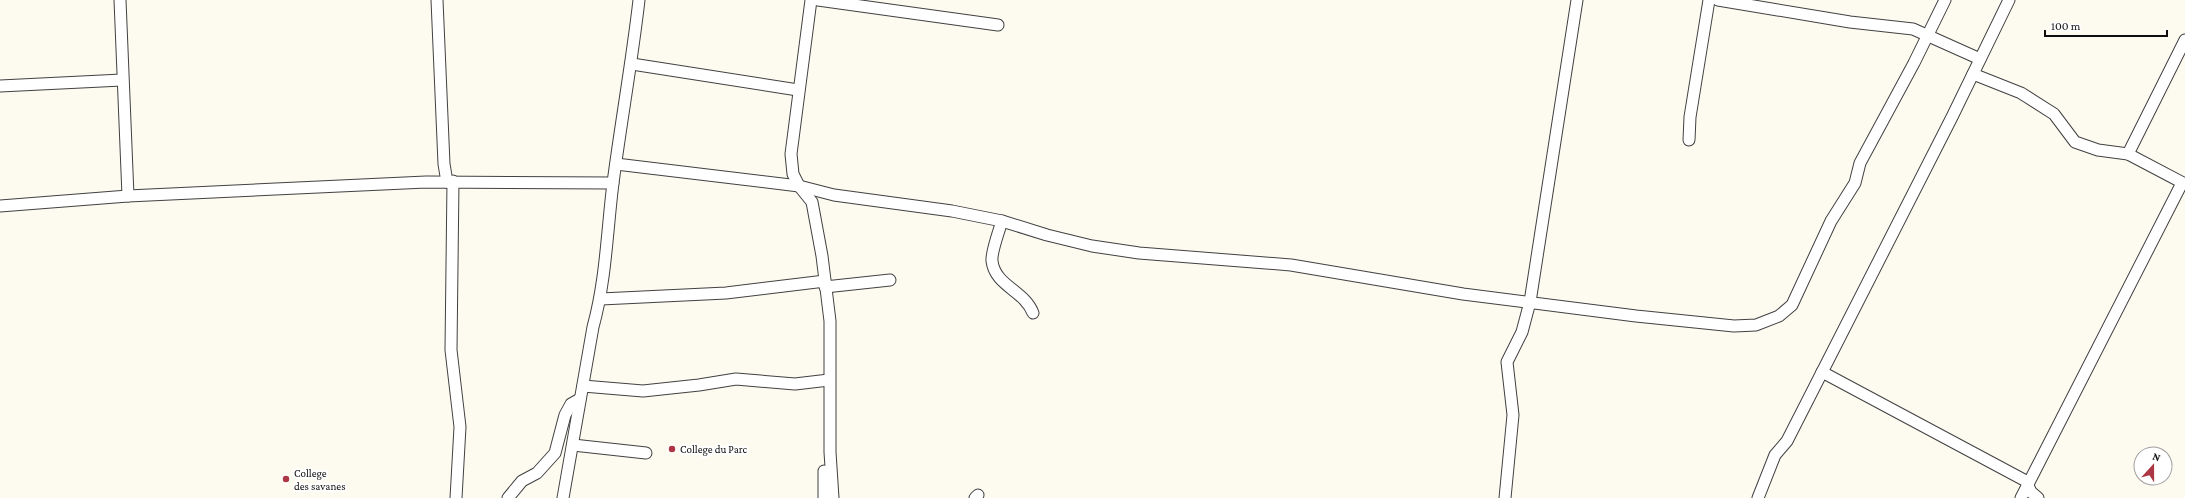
<svg xmlns="http://www.w3.org/2000/svg" width="2185" height="498" font-family="'Crimson Pro',serif">
	<rect width="100%" height="100%" fill="#fdfaf0"/>
	<g fill="none" stroke-linecap="round" stroke-linejoin="round">
		<g stroke="#414141" stroke-width="13">
			<g id="minor">
				<polyline points="120,0 128,196"/>
				<polyline points="437,0 444,164 447,182"/>
				<polyline points="811,0 791,154 793,174 799,186 812,202 822,256 830,321 830,452 833,498"/>
				<polyline points="818,0 998,25"/>
				<polyline points="1718,0 1850,22 1913,29 1980,59"/>
				<polyline points="632,64 798,90"/>
				<polyline points="1973,74 2021,93 2054,114 2075,142 2098,150 2128,154 2185,184"/>
				<polyline points="0,86 122,80"/>
				<polyline points="1689,140 1690,117 1709,0"/>
				<polyline points="2128,154 2185,40"/>
				<polyline points="616,164 799,186 834,195 952,211 1002,221 1047,235 1092,246 1139,253 1291,265 1463,294 1636,316 1734,326 1756,325 1779,316 1792,305 1831,221 1855,183 1860,163 1914,63 1945,0"/>
				<polyline points="453,181 451,350 460,427 456,498"/>
				<polyline points="0,206 128,196 426,182 613,183"/>
				<path d="M1002 221C999 231 991 252 992 261 995 286 1024 290 1033 313"/>
				<polyline points="825,287 890,280"/>
				<polyline points="601,299 726,293 825,281"/>
				<polyline points="1822,372 2026,481 2031,492 2038,498"/>
				<polyline points="583,386 643,391 699,385 736,379 795,384 829,380"/>
				<polyline points="573,445 646,453"/>
				<polyline points="508,498 522,481 537,473 555,453 565,415 571,404 580,399"/>
				<path d="M563 498 593 327C606 280 607 231 613 183 621 122 632 61 639 0"/>
				<polyline points="824,498 824,471"/>
				<polyline points="975,498 978,495"/>
				<polyline points="1505,498 1513,415 1507,362 1522,332 1530,302 1577,0"/>
				<polyline points="1758,498 1775,455 1787,441 1952,117 2009,0"/>
				<polyline points="2021,498 2182,183"/>
			</g>
		</g>
		<use href="#minor" stroke="#fff" stroke-width="11"/>
	</g>
	<g fill="#ad3645" stroke="#fff" stroke-width="1.5">
		<circle cx="672" cy="449" r="4"/>
		<circle cx="286" cy="479" r="4"/>
	</g>
	<g text-anchor="middle" dominant-baseline="central" stroke-width="4" stroke-linejoin="round" paint-order="stroke">
		<g font-size="11" fill="#0e0e0e" stroke="#fff" text-anchor="start">
			<text x="680" y="449">College du Parc</text>
			<text x="294" y="473">College<tspan x="294" dy="13">des savanes</tspan></text>
		</g>
	</g>
	<g transform="translate(2153 466) rotate(21)"><circle r="19" fill="#ffffff" stroke="#9f9f9f"/>
	<path d="M0-3L7 15L0 10L-7 15Z" fill="#ad3645"/>
	<text y="-6" font-size="11" font-weight="bold" text-anchor="middle" fill="#0e0e0e">N</text>
	</g>
	<path d="M2045 30v6h122v-6" fill="none" stroke="#0e0e0e" stroke-width="2"/>
	<text x="2051" y="30" font-size="12" fill="#0e0e0e" stroke="#ffffff" stroke-width="3" paint-order="stroke">100 m</text>
</svg>
